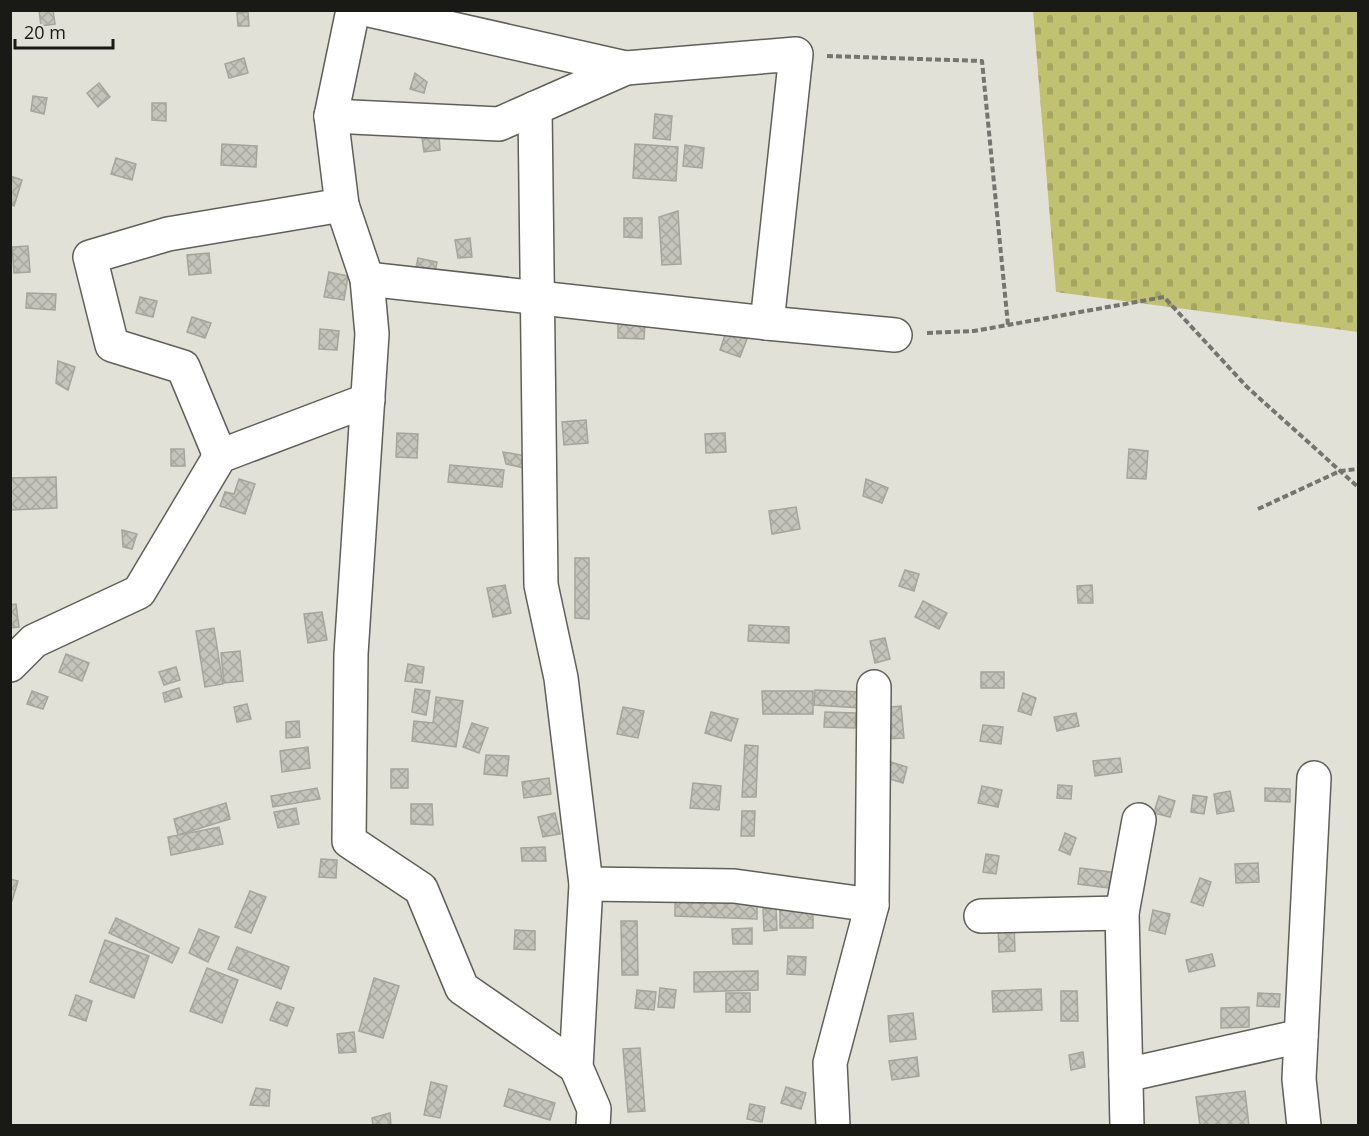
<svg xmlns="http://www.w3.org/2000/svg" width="1369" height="1136" font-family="'Open Sans',sans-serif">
	<defs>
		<pattern id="cemetery-stones" width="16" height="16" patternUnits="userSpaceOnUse" patternTransform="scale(1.5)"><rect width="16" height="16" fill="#c0c171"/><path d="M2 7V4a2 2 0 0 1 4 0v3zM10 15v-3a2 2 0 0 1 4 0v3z" fill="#a4a561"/></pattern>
		<pattern id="building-cross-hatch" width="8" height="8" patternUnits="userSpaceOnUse" patternTransform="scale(1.5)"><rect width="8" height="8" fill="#c4c4bb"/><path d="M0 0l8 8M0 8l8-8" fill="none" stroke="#a8a8a0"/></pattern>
	</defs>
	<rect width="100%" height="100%" fill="#e1e1d7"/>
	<polygon fill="url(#cemetery-stones)" points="1033,11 1358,11 1358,332 1056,292"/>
	<g fill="url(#building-cross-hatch)" stroke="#a4a59b" stroke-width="1.5">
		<polygon points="39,10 53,10 55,24 41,26"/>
		<polygon points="248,12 249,26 238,26 237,13"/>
		<polygon points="244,58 248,73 229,78 225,64"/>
		<polygon points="415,73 427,82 424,93 410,89"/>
		<polygon points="99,83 110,97 98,107 87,93"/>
		<polygon points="33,96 47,98 44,114 31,111"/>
		<polygon points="152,103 166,103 166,121 152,120"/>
		<polygon points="655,114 672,116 670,140 653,138"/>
		<polygon points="439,136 440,150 424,152 422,138"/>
		<polygon points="222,144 257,146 256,167 221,165"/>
		<polygon points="635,144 678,147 676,181 633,178"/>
		<polygon points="685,145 704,148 702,168 683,166"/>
		<polygon points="116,158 136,164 132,180 111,174"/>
		<polygon points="10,176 22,180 14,206 10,204"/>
		<polygon points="678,211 681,264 662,265 659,217"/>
		<polygon points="624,218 642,218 642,238 624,237"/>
		<polygon points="470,238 472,257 458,258 455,240"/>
		<polygon points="28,246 30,272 14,273 12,247"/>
		<polygon points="209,253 211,273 189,275 187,255"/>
		<polygon points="418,258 437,262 433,281 414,277"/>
		<polygon points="329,272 348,276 344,300 324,297"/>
		<polygon points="27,293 56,294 55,310 26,308"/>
		<polygon points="140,297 157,301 153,317 136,313"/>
		<polygon points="192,317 211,323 205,338 187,332"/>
		<polygon points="618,321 645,322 644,339 618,338"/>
		<polygon points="320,329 339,331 337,350 319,349"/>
		<polygon points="726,332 747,339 740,357 720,350"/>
		<polygon points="58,361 75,367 68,390 56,383"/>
		<polygon points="586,420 588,443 564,445 562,422"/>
		<polygon points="397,433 418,434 417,458 396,457"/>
		<polygon points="725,433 726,452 706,453 705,434"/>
		<polygon points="171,449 184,449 185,466 171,466"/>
		<polygon points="1129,449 1148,451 1146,479 1127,478"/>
		<polygon points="503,452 527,456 525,468 506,464"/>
		<polygon points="450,465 504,470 502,487 448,482"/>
		<polygon points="56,477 57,508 10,510 10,478"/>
		<polygon points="239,479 255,484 245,514 220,506 225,492 234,494"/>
		<polygon points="866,479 888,488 882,503 863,496"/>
		<polygon points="796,507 800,529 772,534 769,511"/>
		<polygon points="122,530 137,534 132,549 123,547"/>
		<polygon points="575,558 589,558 589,619 575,618"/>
		<polygon points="905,570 919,574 914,591 899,586"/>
		<polygon points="505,585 511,613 493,617 487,588"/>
		<polygon points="1092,585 1093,603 1078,603 1077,586"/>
		<polygon points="923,601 947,613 939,629 915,617"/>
		<polygon points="16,604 19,627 10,628 10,605"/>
		<polygon points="322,612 327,640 308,643 304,614"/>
		<polygon points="749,625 789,627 789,643 748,641"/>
		<polygon points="214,628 223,684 205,687 196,631"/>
		<polygon points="885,638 890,659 875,663 870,641"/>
		<polygon points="240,651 243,681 224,683 221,653"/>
		<polygon points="66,654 89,663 82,681 59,672"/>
		<polygon points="408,664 424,667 422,683 405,681"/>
		<polygon points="176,667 180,680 164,685 159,672"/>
		<rect x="981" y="672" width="23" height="16"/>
		<polygon points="179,688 182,697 165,702 163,693"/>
		<polygon points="415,689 430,691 426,715 412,712"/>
		<polygon points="815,690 861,692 860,708 814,705"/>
		<polygon points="32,691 48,697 43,709 27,704"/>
		<polygon points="762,691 813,691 813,714 763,714"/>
		<polygon points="1023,693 1036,698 1031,715 1018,711"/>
		<polygon points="436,697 463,701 456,747 412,741 414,721 433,723"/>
		<polygon points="247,704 251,719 237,722 234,707"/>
		<polygon points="901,706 904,738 883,739 881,708"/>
		<polygon points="623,707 644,711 638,738 617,734"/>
		<polygon points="711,712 738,719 731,741 705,733"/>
		<polygon points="825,712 856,713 855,728 824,727"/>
		<polygon points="1076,713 1079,726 1057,731 1054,717"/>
		<polygon points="299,721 300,737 286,738 286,722"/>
		<polygon points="472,723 488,728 479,753 463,747"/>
		<polygon points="983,725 1003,727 1001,744 980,741"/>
		<polygon points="745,745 758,746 756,797 742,797"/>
		<polygon points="308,747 310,768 282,772 280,751"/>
		<polygon points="486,755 509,756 507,776 484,774"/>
		<polygon points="1120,758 1122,772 1095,776 1093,761"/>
		<polygon points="881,759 907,767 903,783 877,775"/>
		<rect x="391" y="769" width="17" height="19"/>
		<polygon points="549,778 551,794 524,798 522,782"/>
		<polygon points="693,783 721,786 719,810 690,808"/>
		<polygon points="1058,785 1072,786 1071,799 1057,798"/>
		<polygon points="982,786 1002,790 998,807 978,803"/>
		<polygon points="317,788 320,799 273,807 271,796"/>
		<polygon points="1265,788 1290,789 1290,802 1265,801"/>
		<polygon points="1230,791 1234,811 1217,814 1214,794"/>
		<polygon points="1193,795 1207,797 1204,814 1191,812"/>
		<polygon points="1159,796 1175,801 1170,817 1154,813"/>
		<polygon points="226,803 230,819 178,835 174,819"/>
		<polygon points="411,804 432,804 433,825 411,824"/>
		<polygon points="296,808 299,824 278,828 274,812"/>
		<polygon points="742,811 755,811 754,836 741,836"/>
		<polygon points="555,813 560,834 543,837 538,817"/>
		<polygon points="219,827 223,844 171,855 168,837"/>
		<polygon points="1065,833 1076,838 1070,855 1059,850"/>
		<polygon points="545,847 546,861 522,861 521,848"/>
		<polygon points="986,854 999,856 996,874 983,872"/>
		<polygon points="321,859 337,860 336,878 319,877"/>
		<polygon points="1258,863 1259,882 1236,883 1235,864"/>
		<polygon points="1080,868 1118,873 1116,889 1078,884"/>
		<polygon points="1200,878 1211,882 1203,906 1191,902"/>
		<polygon points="10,879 18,881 12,901 10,900"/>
		<polygon points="250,891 266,897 251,933 235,927"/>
		<polygon points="675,900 757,902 757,919 675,916"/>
		<polygon points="776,908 777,930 764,931 763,909"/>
		<rect x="780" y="910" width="33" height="18"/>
		<polygon points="1153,910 1170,914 1165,934 1149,930"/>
		<polygon points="116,918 179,948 172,963 109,933"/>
		<polygon points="621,921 637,921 638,975 622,975"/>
		<polygon points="998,924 1014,924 1015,951 999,952"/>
		<polygon points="752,928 752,944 733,944 732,929"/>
		<polygon points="199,929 219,937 208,962 189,953"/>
		<polygon points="515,930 535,931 535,950 514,949"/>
		<polygon points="105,940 149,956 134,998 90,982"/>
		<polygon points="237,947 289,967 281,989 228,969"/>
		<polygon points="1212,954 1215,966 1189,972 1186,960"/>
		<polygon points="788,956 806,957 805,975 787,974"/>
		<polygon points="207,968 238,980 222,1023 190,1011"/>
		<polygon points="758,971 758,990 694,992 694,972"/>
		<polygon points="374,978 399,986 383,1038 359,1031"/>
		<polygon points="660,988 676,990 674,1008 658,1007"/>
		<polygon points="1041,989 1042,1010 993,1012 992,991"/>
		<polygon points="637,990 656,992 654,1010 635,1008"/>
		<polygon points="1061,991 1077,991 1078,1021 1061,1021"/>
		<rect x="726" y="993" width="24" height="19"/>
		<polygon points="1258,993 1280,994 1279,1007 1257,1006"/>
		<polygon points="76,995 92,1001 86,1021 69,1015"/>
		<polygon points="277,1002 294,1008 287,1026 270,1020"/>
		<polygon points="1249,1007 1249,1027 1221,1028 1221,1008"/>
		<polygon points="913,1013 916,1039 890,1042 888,1016"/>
		<polygon points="354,1032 356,1052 339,1053 337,1034"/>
		<polygon points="640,1048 645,1111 628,1112 623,1049"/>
		<polygon points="1083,1052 1085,1067 1071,1070 1069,1055"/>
		<polygon points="917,1057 919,1076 892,1080 889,1061"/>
		<polygon points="431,1082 447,1086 440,1118 424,1115"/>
		<polygon points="786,1087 806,1093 801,1109 781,1103"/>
		<polygon points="256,1088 270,1090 269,1106 250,1105"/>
		<polygon points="509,1089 555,1103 550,1120 504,1106"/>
		<polygon points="1245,1091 1249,1126 1200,1126 1196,1097"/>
		<polygon points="750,1104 765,1107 762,1122 747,1119"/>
		<polygon points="390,1113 391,1126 373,1126 372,1118"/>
	</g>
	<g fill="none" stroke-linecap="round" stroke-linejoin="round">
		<g stroke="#5f6057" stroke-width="36">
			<g id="street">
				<polyline points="353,10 331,116 342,205 367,279 372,334 351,654 349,841 421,889 462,988 576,1067"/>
				<polyline points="535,108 541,585 561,678 586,884 576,1067 594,1109 593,1126"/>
				<polyline points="331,116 499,124 626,68"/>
				<polyline points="367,279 767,323 796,54 626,68 369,10"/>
				<polyline points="767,323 895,335"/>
				<polyline points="220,456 183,367 112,345 90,257 168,234 342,205"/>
				<polyline points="10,665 34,641 139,592 220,456 368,400"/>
				<polyline points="586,884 734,886 872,905"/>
				<polyline points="981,916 1122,913"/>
				<polyline points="1126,1075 1301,1036"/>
				<polyline points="833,1126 830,1063 872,905 874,687"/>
				<polyline points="1127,1126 1122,913 1139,820"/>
				<polyline points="1304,1126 1299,1079 1314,778"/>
			</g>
		</g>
		<g stroke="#75756f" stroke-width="4" stroke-dasharray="6 3" stroke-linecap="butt">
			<polyline points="827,56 982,61 1008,325"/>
			<polyline points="927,333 974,331 1164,297 1247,387 1358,487"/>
			<polyline points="1258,509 1340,471 1358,469"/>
		</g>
		<use href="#street" stroke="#fff" stroke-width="33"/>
	</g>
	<rect width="1369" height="1136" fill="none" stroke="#191916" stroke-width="24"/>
	<path d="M15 39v9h98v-9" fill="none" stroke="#191916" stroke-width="3"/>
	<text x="24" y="39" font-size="18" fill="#191916" stroke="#e1e1d7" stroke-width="4.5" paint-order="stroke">20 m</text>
</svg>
